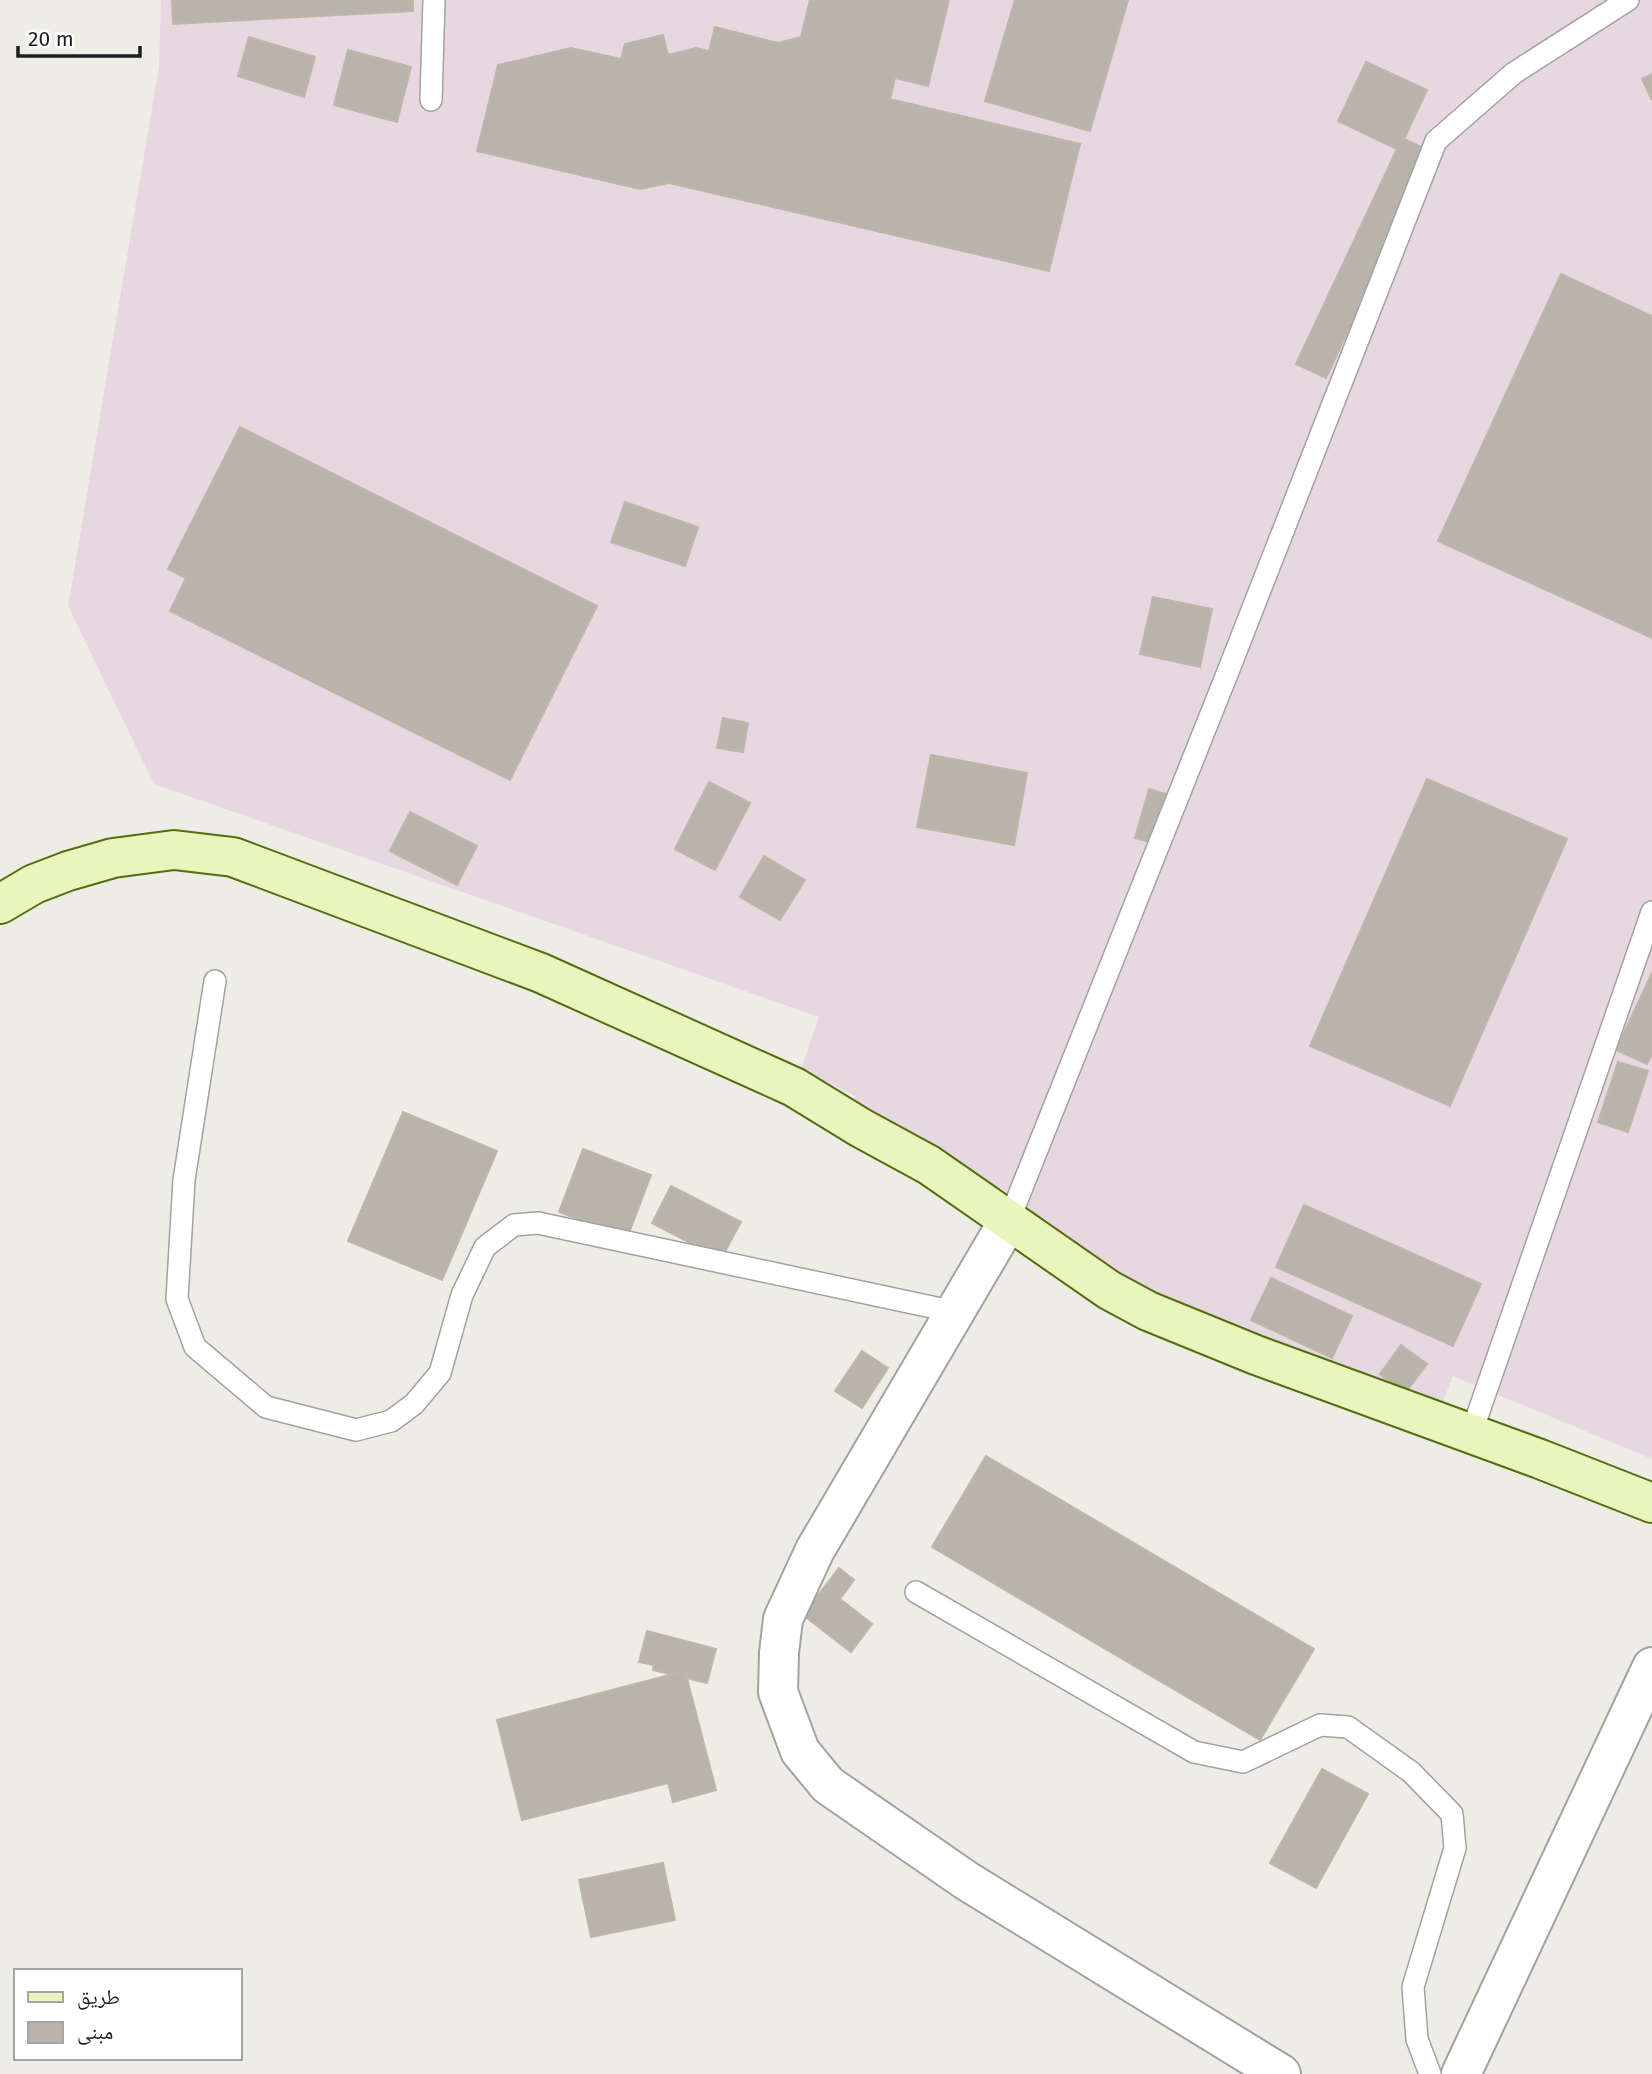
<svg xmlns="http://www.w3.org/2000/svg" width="1652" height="2074" font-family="'Fira Sans','Noto Naskh Arabic',sans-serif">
	<rect width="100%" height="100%" fill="#eeede5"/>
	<polygon fill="#e7d7e1" points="161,0 1652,0 1652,1459 1453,1376 1438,1414 1121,1290 1054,1229 1004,1190 848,1116 855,1096 801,1069 819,1017 154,784 68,606 159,67"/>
	<g fill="#b8b3ab" stroke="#bfb6a8" stroke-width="2">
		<polygon points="172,0 413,0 413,11 173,24"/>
		<polygon points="810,0 949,0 928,86 895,78 890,99 1080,144 1049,271 669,183 640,189 477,151 498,65 571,48 621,59 625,44 663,35 668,55 696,48 709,51 715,27 778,43 801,37"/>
		<polygon points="1015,0 1128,0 1090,131 985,101"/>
		<polygon points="249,37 315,57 304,97 238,76"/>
		<polygon points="348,50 411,67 397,122 334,105"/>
		<polygon points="1366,62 1427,90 1404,139 1432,152 1326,378 1296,364 1397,149 1338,121"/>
		<polygon points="1652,74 1652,100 1642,79"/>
		<polygon points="1561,274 1652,316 1652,638 1438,541"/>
		<polygon points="240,427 597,606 510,780 170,611 186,578 168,569"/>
		<polygon points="625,502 698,527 685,566 611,542"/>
		<polygon points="1153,597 1212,609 1200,667 1140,654"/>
		<polygon points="723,718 748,723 743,752 717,748"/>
		<polygon points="931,755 1027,773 1014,845 917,827"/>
		<polygon points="1427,779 1567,839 1450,1106 1310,1046"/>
		<polygon points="709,782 750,803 715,870 675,849"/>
		<polygon points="1149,789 1182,799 1168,847 1135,838"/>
		<polygon points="410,812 477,846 457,885 390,851"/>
		<polygon points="764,856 805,880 780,920 740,897"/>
		<polygon points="1652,973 1652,1054 1647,1064 1616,1050"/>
		<polygon points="1618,1062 1648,1071 1628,1132 1598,1122"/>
		<polygon points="403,1112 497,1151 442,1280 348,1241"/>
		<polygon points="583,1149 651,1175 627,1238 559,1212"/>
		<polygon points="671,1186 741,1222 721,1259 652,1223"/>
		<polygon points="1304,1205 1481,1284 1453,1346 1276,1267"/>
		<polygon points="1271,1278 1352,1316 1332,1358 1251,1320"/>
		<polygon points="1401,1345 1427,1364 1405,1393 1380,1374"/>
		<polygon points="862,1351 888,1368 862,1408 835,1391"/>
		<polygon points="986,1456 1314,1649 1260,1740 932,1547"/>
		<polygon points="839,1568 854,1580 840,1599 872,1624 851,1652 803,1615"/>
		<polygon points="647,1631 716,1649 707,1683 653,1670 654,1665 639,1662"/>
		<polygon points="685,1671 716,1790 673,1802 668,1783 522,1820 497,1720"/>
		<polygon points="1322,1769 1368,1794 1316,1888 1270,1863"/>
		<polygon points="663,1863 675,1920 591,1937 579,1880"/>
	</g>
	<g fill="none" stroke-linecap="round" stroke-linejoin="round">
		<g stroke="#a2a2a2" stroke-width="24">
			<g id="service">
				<polyline points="431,100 434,0"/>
				<polyline points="215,981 184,1180 177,1299 195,1347 266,1407 356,1430 391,1421 414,1404 440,1373 462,1295 485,1247 514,1225 538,1223 955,1312"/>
				<polyline points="1009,1220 1229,669 1436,141 1514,73 1628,0"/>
				<polyline points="1471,1434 1652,912"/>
				<polyline points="916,1592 1194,1752 1243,1762 1320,1725 1348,1727 1411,1772 1452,1814 1455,1848 1413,1987 1417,2039 1430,2074"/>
			</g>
		</g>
		<g stroke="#a2a2a2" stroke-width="42">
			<g id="minor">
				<polyline points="1009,1220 815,1550 783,1619 779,1653 778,1692 800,1751 828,1785 967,1881 1281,2074"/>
				<polyline points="1461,2074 1652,1667"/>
			</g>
		</g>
		<g stroke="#536e0c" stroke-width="42">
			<polyline id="secondary" points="0,904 34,884 68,871 113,858 174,850 233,857 541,973 794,1087 861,1128 929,1165 1109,1290 1148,1311 1256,1355 1540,1459 1652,1503"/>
		</g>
		<use href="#service" stroke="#fff" stroke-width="21"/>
		<use href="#minor" stroke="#fff" stroke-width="38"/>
		<use href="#secondary" stroke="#e8f5bc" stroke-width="38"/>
	</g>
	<rect x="14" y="1969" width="228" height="91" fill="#ffffff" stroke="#a5a5a5" stroke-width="2"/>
	<rect x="28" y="1992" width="35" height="10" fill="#e8f5bc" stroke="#a5a5a5" stroke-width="2"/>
	<text x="77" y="2004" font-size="21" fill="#1e1e1e">طريق</text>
	<rect x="28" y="2022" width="35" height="21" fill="#b8b3ab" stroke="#a5a5a5" stroke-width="2"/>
	<text x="77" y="2039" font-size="21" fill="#1e1e1e">مبنى</text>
	<path d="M18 46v10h122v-10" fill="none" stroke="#1e1e1e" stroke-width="3.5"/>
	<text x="28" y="46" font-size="21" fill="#1e1e1e" stroke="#ffffff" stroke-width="5" paint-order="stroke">20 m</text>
</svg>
